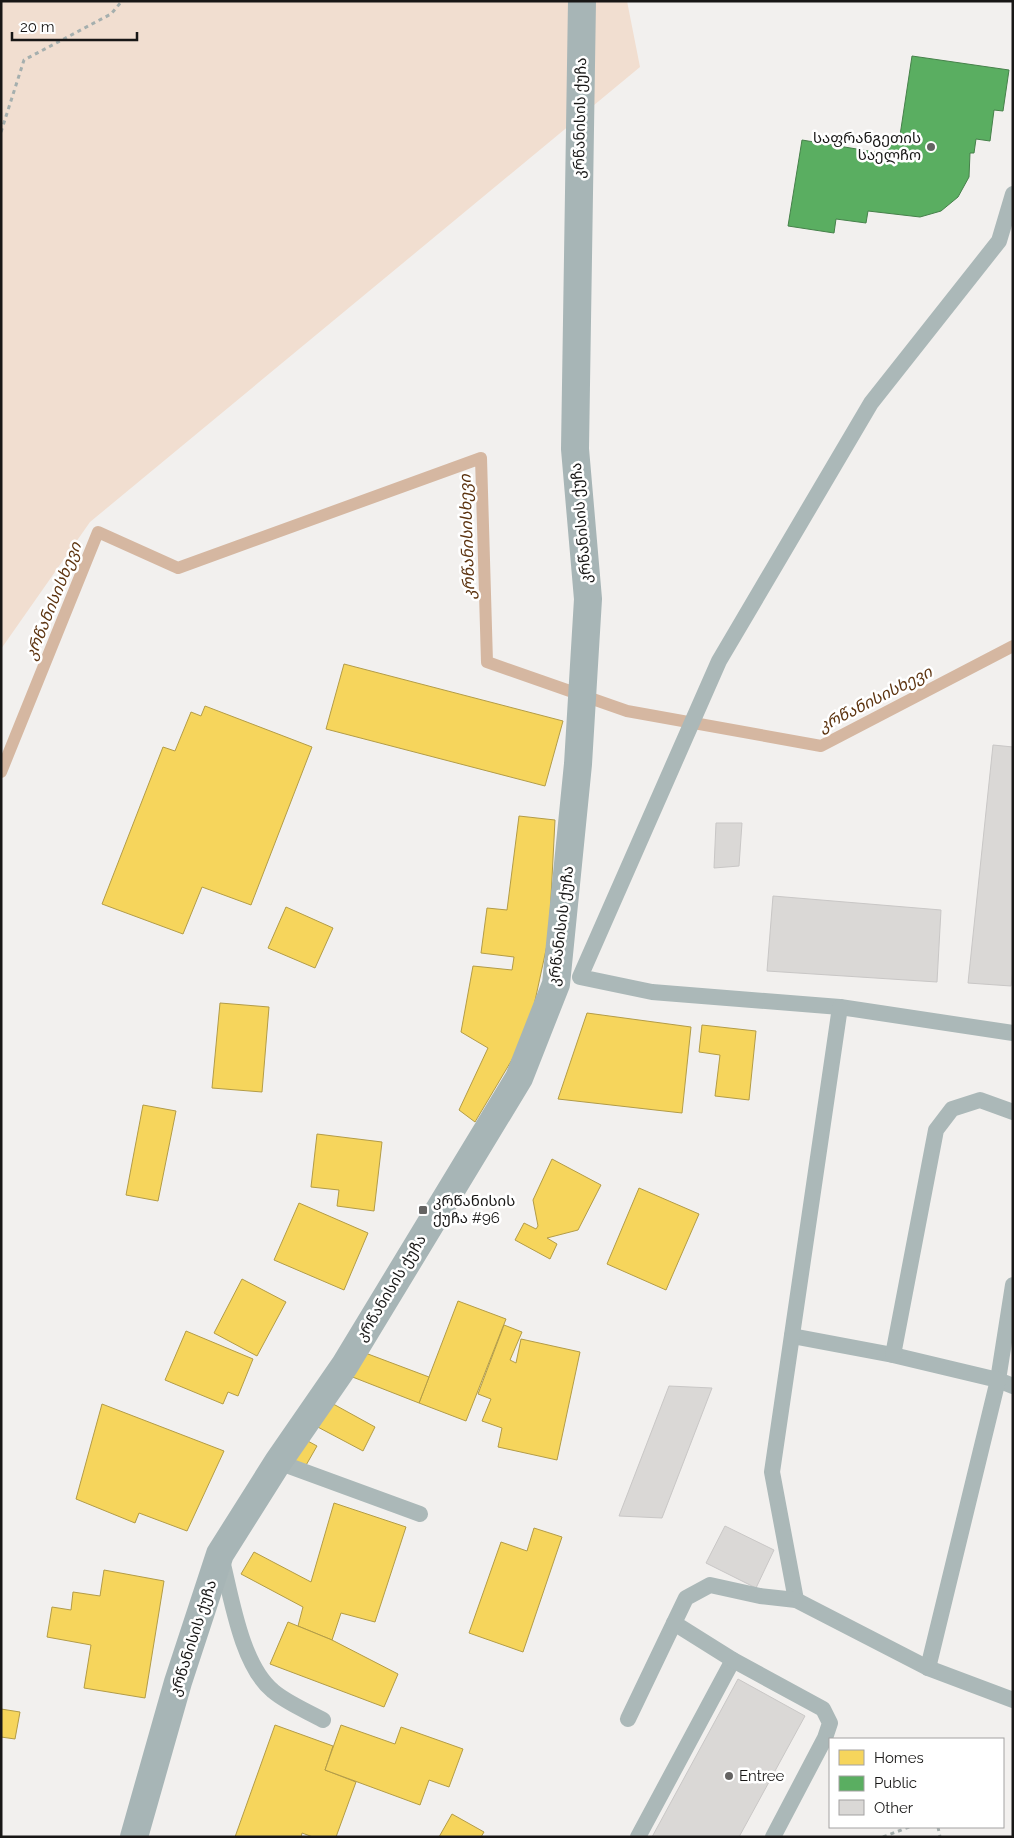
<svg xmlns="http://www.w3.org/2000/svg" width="1014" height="1838" font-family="Raleway,'Noto Sans Georgian',sans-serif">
	<rect width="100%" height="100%" fill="#f2f0ee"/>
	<polygon fill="#f1ded0" points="1,1 627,1 640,67 90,522 1,649"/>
	<g fill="#f6d55c" stroke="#b39c47">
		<polygon points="344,664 563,721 545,786 326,729"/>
		<polygon points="205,706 312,747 251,905 202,887 183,934 102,904 163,747 175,751 191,712 201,716"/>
		<polygon points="519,816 555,820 549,936 533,1010 513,1058 475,1122 459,1110 488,1048 461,1032 473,966 512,970 514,957 481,953 487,908 507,910"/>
		<polygon points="286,907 333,928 315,968 268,948"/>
		<polygon points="220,1003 269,1007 262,1092 212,1088"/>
		<polygon points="587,1013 691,1027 682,1113 558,1099"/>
		<polygon points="702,1025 756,1031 749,1100 715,1096 720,1055 699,1052"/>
		<polygon points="143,1105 176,1111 158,1201 126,1195"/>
		<polygon points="317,1134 382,1142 374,1211 337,1206 339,1190 311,1187"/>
		<polygon points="552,1159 601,1185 578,1230 547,1238 557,1244 550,1259 515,1240 524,1223 536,1229 538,1226 533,1200"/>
		<polygon points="639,1188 699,1214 666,1290 607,1264"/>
		<polygon points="299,1203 368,1233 344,1290 274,1260"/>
		<polygon points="242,1279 286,1302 257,1356 214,1333"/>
		<polygon points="458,1301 506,1319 466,1421 419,1403"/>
		<polygon points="504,1325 522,1332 510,1360 516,1363 521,1339 580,1352 557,1460 498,1447 502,1428 482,1421 491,1399 478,1394"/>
		<polygon points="186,1331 253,1359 238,1396 228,1392 223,1404 165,1380"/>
		<polygon points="360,1351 429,1377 419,1403 350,1376"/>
		<polygon points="326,1400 375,1427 363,1451 314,1425"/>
		<polygon points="102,1404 224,1451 187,1531 139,1513 135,1523 76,1499"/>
		<polygon points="304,1439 317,1446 305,1467 292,1459"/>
		<polygon points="334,1503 406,1527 375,1622 341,1613 332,1640 298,1626 303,1607 241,1574 254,1552 311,1582"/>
		<polygon points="534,1528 562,1537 523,1652 469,1633 501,1542 527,1551"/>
		<polygon points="104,1570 164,1581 145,1698 84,1688 91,1645 47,1637 52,1607 71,1610 73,1592 100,1596"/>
		<polygon points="288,1622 332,1640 398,1674 384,1707 270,1664"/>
		<polygon points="1,1709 20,1712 15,1739 1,1737"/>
		<polygon points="275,1725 333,1746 325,1770 356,1782 336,1837 313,1837 302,1833 301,1837 235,1837"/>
		<polygon points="341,1725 395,1744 401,1727 463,1749 449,1787 429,1780 420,1805 325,1770"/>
		<polygon points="452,1814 484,1832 481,1837 439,1837"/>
	</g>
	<polygon fill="#5aae61" stroke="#46814a" points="912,56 1009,70 1003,111 994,110 990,141 976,139 974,153 970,153 969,177 958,197 941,211 920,217 868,211 866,223 836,219 834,233 788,226 802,140 887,154 889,140 899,142"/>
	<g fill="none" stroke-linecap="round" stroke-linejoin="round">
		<polyline stroke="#d5b7a1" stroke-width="12" points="1,772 98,532 178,568 481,458 487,662 627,711 821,746 1013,646"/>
	</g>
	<g fill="#dad8d6" stroke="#c9c7c6">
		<polygon points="993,745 1013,747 1013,969 1011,986 968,983"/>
		<polygon points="716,823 742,823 739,866 714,868"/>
		<polygon points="773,896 941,910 937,982 767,971"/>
		<polygon points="669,1386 712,1388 662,1518 619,1516"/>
		<polygon points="725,1526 774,1550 756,1588 706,1563"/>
		<polygon points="738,1679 805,1716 739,1837 652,1837"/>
	</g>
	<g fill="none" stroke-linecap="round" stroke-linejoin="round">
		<g stroke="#a5afae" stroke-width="3" stroke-dasharray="4 4" stroke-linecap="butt">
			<polyline points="1,132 24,60 111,14 122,1"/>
			<polyline points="938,1827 940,1837"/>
			<polyline points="883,1837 909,1827"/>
		</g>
		<g stroke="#abb8b8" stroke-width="16">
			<polyline points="1013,194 999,241 871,403 719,661 580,977 652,992 840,1007 1013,1033"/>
			<polyline points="1013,1285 998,1380 1013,1386"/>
			<polyline points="792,1336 893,1355 998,1380 928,1668"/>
			<polyline points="893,1355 936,1130 952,1109 980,1100 1013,1112"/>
			<polyline points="278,1462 420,1514"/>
			<path d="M221 1556C231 1595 241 1665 273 1691 287 1703 307 1711 323 1720"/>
			<polyline points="796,1600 772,1472 840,1007"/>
			<polyline points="628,1719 674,1623"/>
			<polyline points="638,1837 733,1660"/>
			<polyline points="773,1837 825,1738 830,1723 823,1709 733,1660 674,1623 686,1598 710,1585 760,1596 796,1600 928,1668 1013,1700"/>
		</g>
		<polyline stroke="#a7b5b6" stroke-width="28" points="134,1837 178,1682 220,1554 278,1462 345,1365 519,1078 556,984 578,764 588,599 575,449 582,1"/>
	</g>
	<g fill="#646362" stroke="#fff" stroke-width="2">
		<circle cx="931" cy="147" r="5"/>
		<rect x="418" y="1205" width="10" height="10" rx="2.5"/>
		<circle cx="729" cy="1776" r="5"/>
	</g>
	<g text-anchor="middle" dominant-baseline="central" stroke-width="5" stroke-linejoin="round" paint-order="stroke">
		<g font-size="15" fill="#181716" stroke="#fff">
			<text transform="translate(580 118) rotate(-89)">კრწანისის ქუჩა</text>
			<text transform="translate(581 523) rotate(-95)">კრწანისის ქუჩა</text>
			<text transform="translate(561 926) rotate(-83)">კრწანისის ქუჩა</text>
			<text transform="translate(391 1288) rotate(-59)">კრწანისის ქუჩა</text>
			<text transform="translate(193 1638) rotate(-72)">კრწანისის ქუჩა</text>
		</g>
		<g font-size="15" fill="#181716" stroke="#fff" text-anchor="start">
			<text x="921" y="138" text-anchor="end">საფრანგეთის<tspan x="921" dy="17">საელჩო</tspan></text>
			<text x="433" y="1201">კრწანისის<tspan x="433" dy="17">ქუჩა #96</tspan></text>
			<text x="739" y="1776">Entree</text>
		</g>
		<g font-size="16" font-style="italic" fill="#5c330f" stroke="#fff">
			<text transform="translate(467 537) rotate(-92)">კრწანისისხევი</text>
			<text transform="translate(53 601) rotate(-68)">კრწანისისხევი</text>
			<text transform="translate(875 699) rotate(-27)">კრწანისისხევი</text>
		</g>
	</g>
	<rect width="1014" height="1838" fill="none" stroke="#181716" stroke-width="5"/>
	<rect x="829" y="1738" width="175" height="90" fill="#ffffff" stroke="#a3a2a2"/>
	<rect x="839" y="1750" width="25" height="15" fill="#f6d55c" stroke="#a3a2a2"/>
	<text x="874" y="1763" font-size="15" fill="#181716">Homes</text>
	<rect x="839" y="1776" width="25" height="15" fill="#5aae61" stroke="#a3a2a2"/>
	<text x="874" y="1788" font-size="15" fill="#181716">Public</text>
	<rect x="839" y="1800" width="25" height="15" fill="#dad8d6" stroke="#a3a2a2"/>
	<text x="874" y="1813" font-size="15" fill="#181716">Other</text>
	<path d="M12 32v8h125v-8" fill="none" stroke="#181716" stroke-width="2.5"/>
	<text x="20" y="32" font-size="15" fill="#181716" stroke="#ffffff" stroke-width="4" paint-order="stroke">20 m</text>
</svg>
